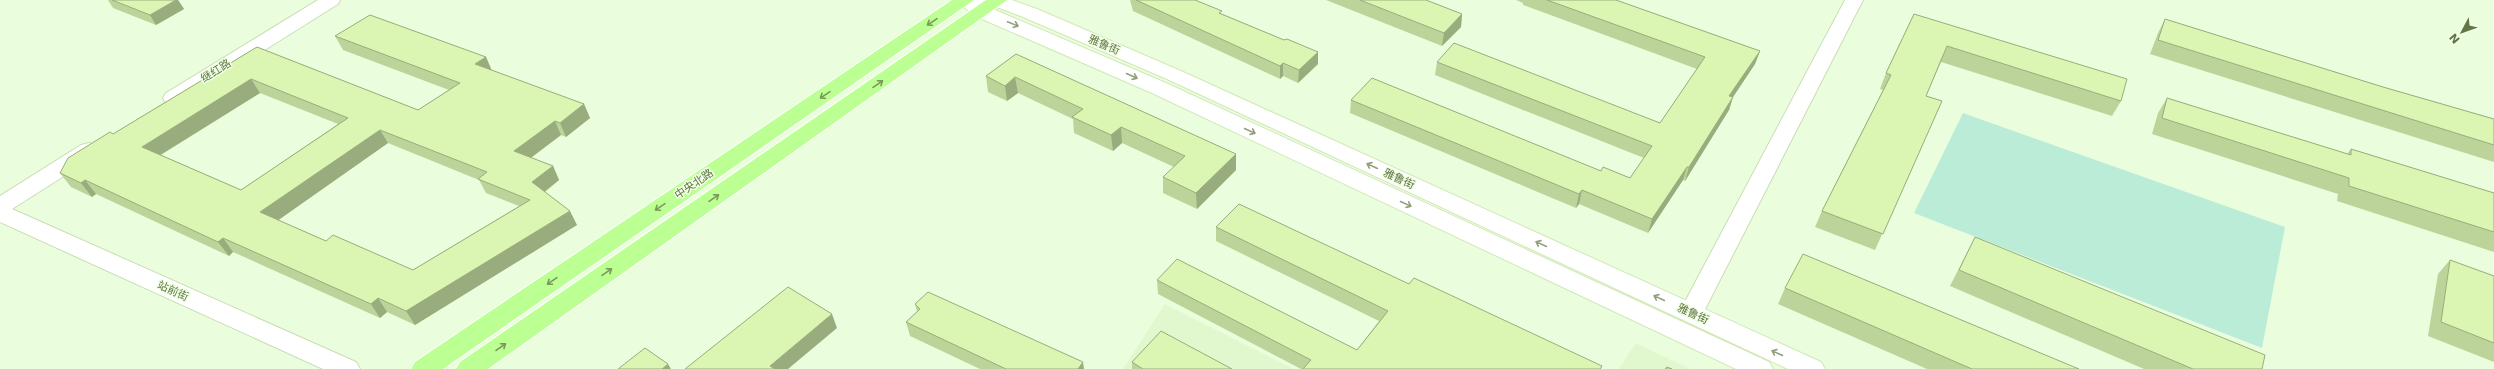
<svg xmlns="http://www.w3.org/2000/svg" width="2494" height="369" font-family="'DejaVu Sans','Noto Sans SC',sans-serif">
	<rect width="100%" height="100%" fill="#eafedd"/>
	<g fill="#e1f8ce">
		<polygon points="1165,304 1294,369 1123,369"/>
		<polygon points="1636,343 1690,369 1619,369"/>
	</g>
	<polygon fill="#bbecd8" points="1963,113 2285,227 2262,348 1914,213"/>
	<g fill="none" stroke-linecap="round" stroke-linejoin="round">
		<g stroke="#caddb4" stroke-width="2">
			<g id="minor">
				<polygon points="318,0 340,0 338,4 180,103 173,105 166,103 163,98 166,93"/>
				<polygon points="89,143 97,145 100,150 97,155 12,209 356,362 360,369 323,369 0,222 0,196 81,145"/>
			</g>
		</g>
		<g stroke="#caddb4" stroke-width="2">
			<polygon id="tertiary" points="1845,0 1863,0 1700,319 1691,322 1682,319 1679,313"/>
		</g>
		<g stroke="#d1e8b6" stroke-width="2">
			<polygon id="secondary" points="959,0 1012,0 1037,9 1181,71 1821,362 1825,369 1788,369 1167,79 1023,17 994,6 986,6 1166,83 1769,362 1773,369 1736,369 1152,93 975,16 961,5"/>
		</g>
		<g stroke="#fff" stroke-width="2">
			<g id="primary">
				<polygon points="952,0 974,0 443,369 411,369 415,362"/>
				<polygon points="986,0 1007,0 488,369 456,369 460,362"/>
			</g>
		</g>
		<use href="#minor" fill="#fff" fill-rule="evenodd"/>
		<use href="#tertiary" fill="#fff" fill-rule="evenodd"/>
		<use href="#secondary" fill="#fff" fill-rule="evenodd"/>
		<use href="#primary" fill="#bcff93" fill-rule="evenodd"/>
	</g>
	<g fill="#bcd499" fill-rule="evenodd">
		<polygon points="108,0 178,0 184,9 156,25 113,8"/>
		<polygon points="1130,0 1195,0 1222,14 1284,40 1318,52 1318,64 1298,83 1283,76 1280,79 1133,11"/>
		<polygon points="1326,0 1426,0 1462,14 1461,27 1442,46"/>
		<polygon points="1516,0 1616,0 1760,51 1755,64 1733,97 1729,110 1685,181 1683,180 1648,233 1579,204 1576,208 1350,113 1351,100 1601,171 1630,178 1644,158 1435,75 1437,62 1660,123 1697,69 1523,5 1523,3"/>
		<polygon points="1914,14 2121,101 2112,116 1941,62 1926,96 1942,101 1875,250 1815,227 1822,211 1883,90 1880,89 1886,73"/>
		<polygon points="2165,19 2383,87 2494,119 2494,162 2150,54 2158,33"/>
		<path d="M335 36 486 57 492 71 584 104 590 118 566 137 561 135 531 158 553 166 559 180 545 192 577 225 415 325 387 312 380 318 233 252 229 256 96 194 92 197 71 187 60 173 113 134 257 47 418 110 449 90 343 50ZM260 93 338 124 241 190 161 155ZM388 143 479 180 486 193 519 206 413 270 326 241 278 220Z"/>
		<polygon points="1016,54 1236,154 1236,170 1197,209 1163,193 1163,177 1174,167 1122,143 1113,151 1074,133 1073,119 1018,93 1007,101 988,92 986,76"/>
		<polygon points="2167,98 2347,154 2351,149 2494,193 2494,252 2337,201 2338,194 2152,134 2158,113"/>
		<polygon points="1216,227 1409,284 1602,366 1601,369 1301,369 1158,294 1157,280 1357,350 1379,321 1216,241"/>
		<polygon points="1975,237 2262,369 2144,369 1950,286"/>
		<polygon points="2450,260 2494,276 2494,362 2428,336 2438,274"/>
		<polygon points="1785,288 2079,369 1927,369 1778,304"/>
		<polygon points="915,304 1084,369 980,369 910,336 906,322 917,312"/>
		<polygon points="1132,362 1232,369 1132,369"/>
	</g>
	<g fill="#99ac7d">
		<polygon points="176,0 178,0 184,9 156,25 150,15"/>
		<polygon points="1462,14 1461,27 1442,46 1444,33"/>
		<polygon points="1760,51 1755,64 1725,109 1729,96"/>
		<polygon points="1318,52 1318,64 1298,83 1299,70"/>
		<polygon points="486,57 492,71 475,64"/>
		<polygon points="1283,63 1283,76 1280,79 1280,66"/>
		<polygon points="1015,77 1018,93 1007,101 1005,86"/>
		<polygon points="251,79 260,93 152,160 142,147"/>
		<polygon points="1733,97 1729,110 1685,181 1689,167"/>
		<polygon points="584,104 590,118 566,137 560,123"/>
		<polygon points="555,121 561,135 521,165 514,151"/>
		<polygon points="1121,127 1122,143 1113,151 1111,135"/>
		<polygon points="380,130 388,143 270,226 260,212"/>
		<polygon points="1236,154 1236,170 1197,209 1196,193"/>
		<polygon points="553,166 559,180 539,196 532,182"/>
		<polygon points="1687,167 1683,180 1648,233 1652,219"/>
		<polygon points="85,180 96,194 92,197 81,183"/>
		<polygon points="1582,190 1579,204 1576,208 1579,194"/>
		<polygon points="570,211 577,225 415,325 406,311"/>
		<polygon points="223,238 233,252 229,256 218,242"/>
		<polygon points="378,298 387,312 380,318 371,304"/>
		<polygon points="832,314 837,328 788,369 771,369 770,366"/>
		<polygon points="1083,362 1084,369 1078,369"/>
		<polygon points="668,364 671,369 662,369"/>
	</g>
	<g fill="#dbf6b2" stroke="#99ac7d" fill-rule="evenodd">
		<polygon points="112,0 176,0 150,15"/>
		<polygon points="1136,0 1195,0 1222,11 1219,13 1284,40 1287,39 1318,52 1299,70 1283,63 1280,66"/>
		<polygon points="1360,0 1426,0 1462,14 1444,33"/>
		<polygon points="1547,0 1616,0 1760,51 1729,96 1733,97 1689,167 1687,167 1652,219 1582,190 1579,194 1351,100 1372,78 1601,171 1603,167 1630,178 1652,146 1437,62 1454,43 1660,123 1705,57"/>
		<polygon points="1914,14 2127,79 2121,101 1947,46 1926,96 1942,101 1883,234 1822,211 1891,75 1886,73"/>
		<path d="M370 15 486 57 475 64 584 104 560 123 555 121 514 151 553 166 532 182 570 211 406 311 378 298 371 304 223 238 218 242 85 180 81 183 60 173 68 158 110 132 113 134 257 47 418 110 460 83 335 36ZM251 79 348 118 241 190 142 147ZM380 130 487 172 478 179 530 200 413 270 333 235 326 241 260 212Z"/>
		<polygon points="2165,19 2383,87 2494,119 2494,145 2158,40"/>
		<polygon points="1016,54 1236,154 1196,193 1163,177 1185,156 1121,127 1111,135 1072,117 1083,109 1015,77 1005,86 986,76"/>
		<polygon points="2167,98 2351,155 2351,149 2494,193 2494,232 2349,186 2349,178 2162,118"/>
		<polygon points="1239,204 1409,284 1414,278 1602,366 1600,369 1303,369 1311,360 1157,280 1177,259 1357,350 1388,311 1216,227"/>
		<polygon points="1975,237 2265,355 2262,369 2193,369 1959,270"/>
		<polygon points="1803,254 2079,369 1972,369 1785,288"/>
		<polygon points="2450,260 2494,276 2494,343 2441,322"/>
		<polygon points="788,287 832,314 770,366 775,369 685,369"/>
		<polygon points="928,292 1083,362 1078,369 1006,369 906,322 920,309 915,304"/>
		<polygon points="1161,331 1232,369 1143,369 1132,362"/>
		<polygon points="645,348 668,364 662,369 618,369"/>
		<polygon points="1667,367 1672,369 1665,369"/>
	</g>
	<defs><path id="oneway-shaft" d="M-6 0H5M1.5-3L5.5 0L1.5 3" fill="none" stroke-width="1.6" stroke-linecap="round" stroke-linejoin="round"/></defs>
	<g stroke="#7a9858">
		<use href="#oneway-shaft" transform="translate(932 22) rotate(146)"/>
		<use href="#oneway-shaft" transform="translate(878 84) rotate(-35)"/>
		<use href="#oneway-shaft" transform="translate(825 95) rotate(146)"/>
		<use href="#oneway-shaft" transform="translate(714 198) rotate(-35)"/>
		<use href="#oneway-shaft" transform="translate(660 207) rotate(146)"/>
		<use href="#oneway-shaft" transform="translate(607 272) rotate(-35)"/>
		<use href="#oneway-shaft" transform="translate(552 281) rotate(145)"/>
		<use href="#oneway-shaft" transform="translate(501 347) rotate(-35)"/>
	</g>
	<g stroke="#929e7c">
		<use href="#oneway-shaft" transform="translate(1013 24) rotate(22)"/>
		<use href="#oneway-shaft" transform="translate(1132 76) rotate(24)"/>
		<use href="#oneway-shaft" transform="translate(1250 131) rotate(25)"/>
		<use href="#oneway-shaft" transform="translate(1372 166) rotate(-155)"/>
		<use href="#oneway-shaft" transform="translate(1406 204) rotate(25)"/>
		<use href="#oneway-shaft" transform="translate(1541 244) rotate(-155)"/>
		<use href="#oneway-shaft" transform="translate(1659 298) rotate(-155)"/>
		<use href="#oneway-shaft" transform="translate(1777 353) rotate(-155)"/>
	</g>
	<g text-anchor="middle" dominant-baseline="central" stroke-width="3" stroke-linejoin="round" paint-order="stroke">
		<g font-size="11" fill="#647544" stroke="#efffe5">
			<text transform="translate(1104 45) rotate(23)">雅鲁街</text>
			<text transform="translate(216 71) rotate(-32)">继红路</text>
			<text transform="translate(1399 179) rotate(25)">雅鲁街</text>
			<text transform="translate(694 184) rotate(-34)">中央北路</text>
			<text transform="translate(173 291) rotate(24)">站前街</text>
			<text transform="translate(1693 314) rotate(25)">雅鲁街</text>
		</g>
	</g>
	<g transform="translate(2462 32) rotate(229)" stroke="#efffe5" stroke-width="3" paint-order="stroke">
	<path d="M0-3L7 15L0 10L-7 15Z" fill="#647544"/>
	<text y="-6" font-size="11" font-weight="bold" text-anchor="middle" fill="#647544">N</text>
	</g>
</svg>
